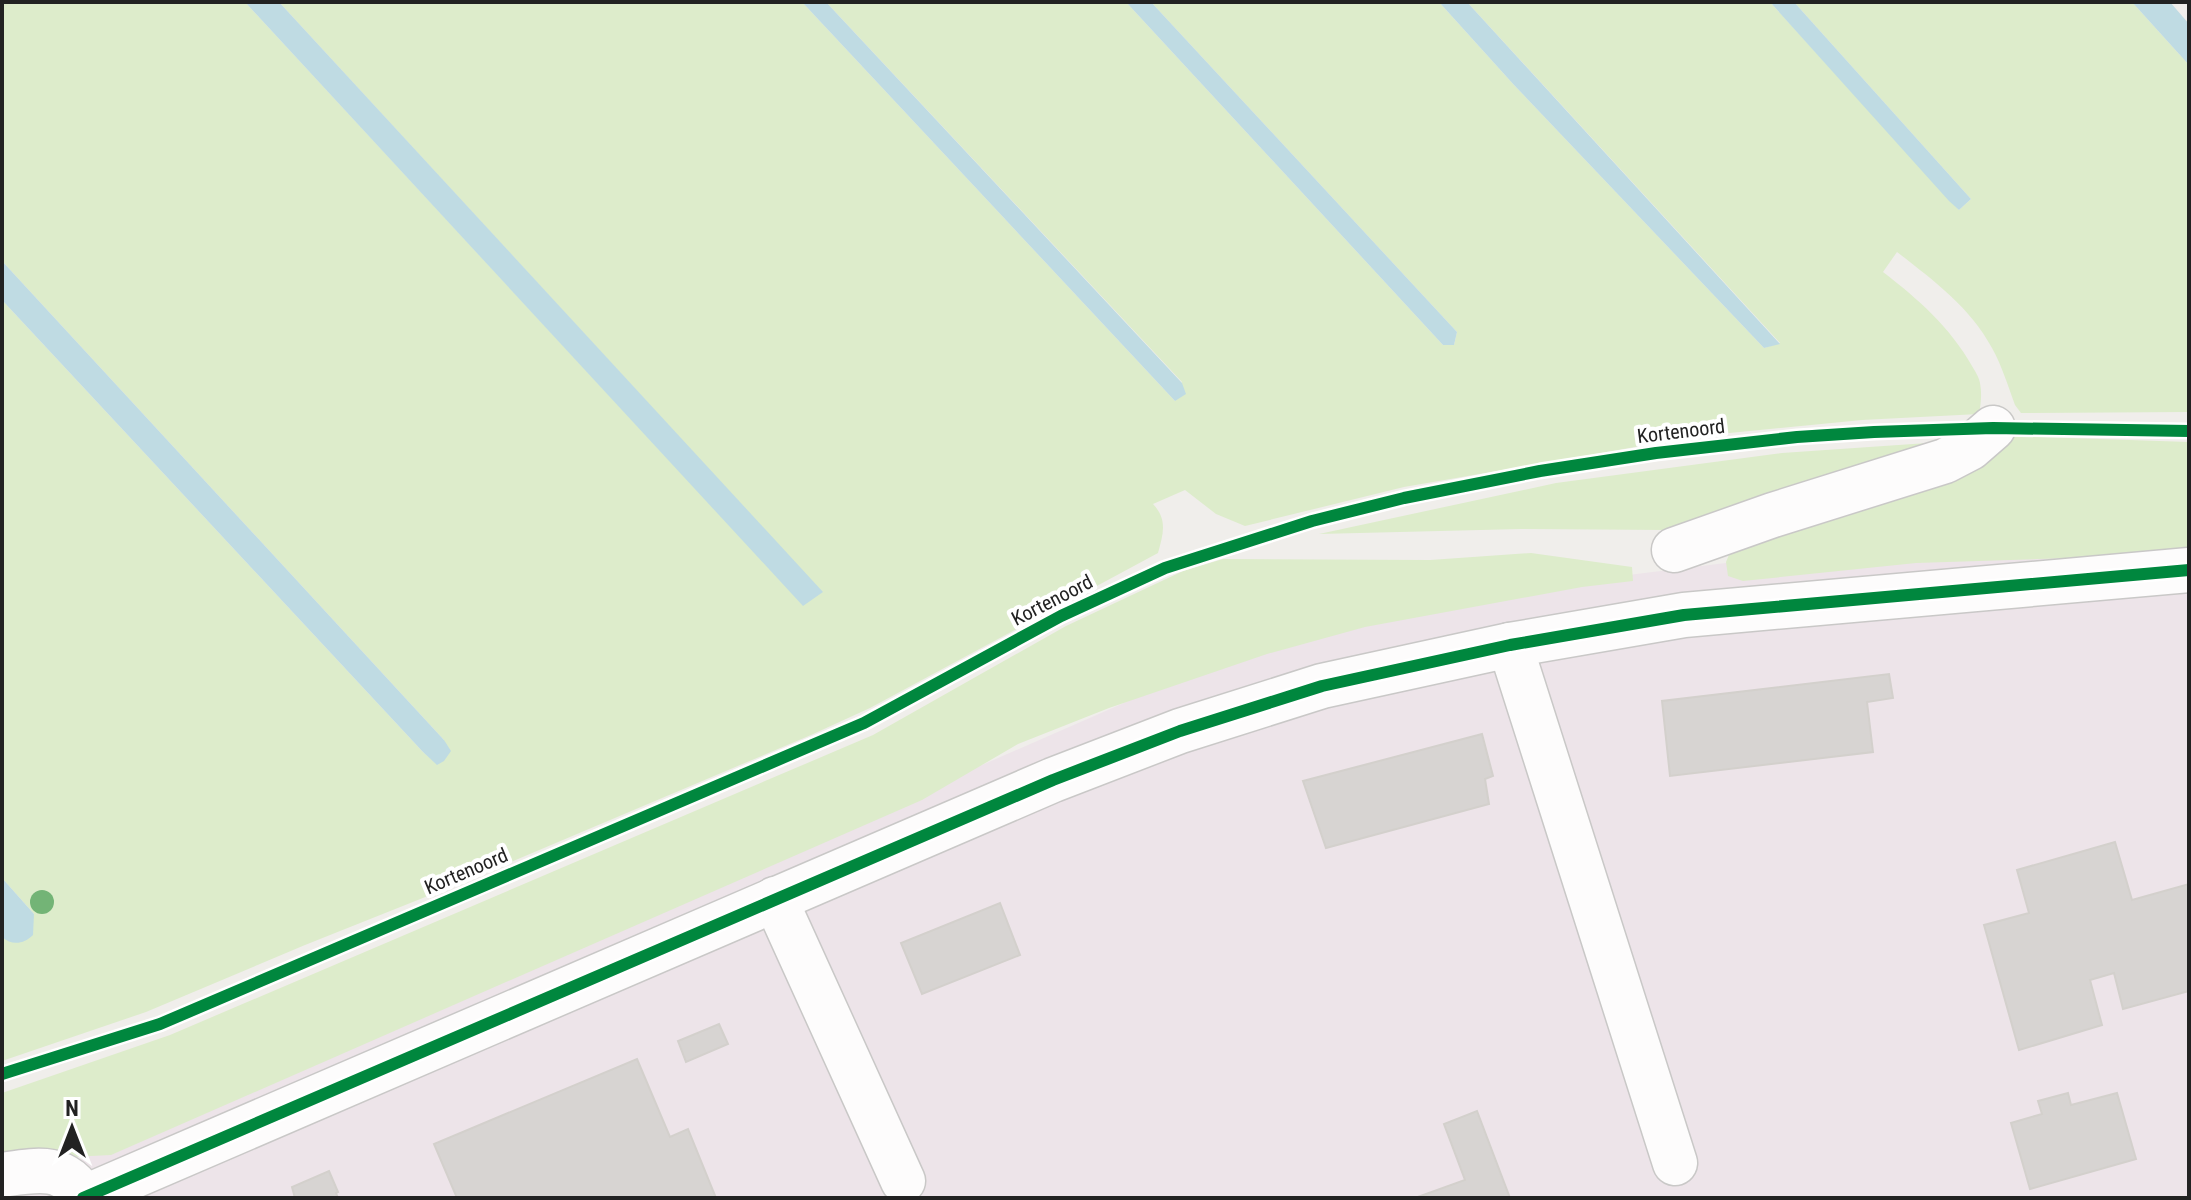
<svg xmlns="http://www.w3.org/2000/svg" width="2191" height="1200" font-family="'Roboto Condensed',sans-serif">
	<rect width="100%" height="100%" fill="#f0eeeb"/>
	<polygon fill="#ede4e9" points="2189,516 2189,1198 2,1198 2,1192 125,1140 1270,639 1612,577 1742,561"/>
	<g fill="#ddeccb">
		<path d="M2 2H245L803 605 822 592 279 2H802L1175 401 1182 382 826 2H1126L1443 345H1454L1457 332 1151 2H1439L1514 85 1764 348 1780 343 1467 2H1770L1959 210 1971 199 1794 2H2132L2189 65V412L2021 413 2015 405C2008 386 2002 366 1992 348 1970 307 1933 280 1897 252L1883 272C1918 299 1950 327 1972 366 1975 371 1979 377 1980 383 1982 393 1981 404 1979 414L1862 420 1699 436 1404 487 1245 526 1216 514 1185 490 1153 504C1168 520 1163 534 1158 553L870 708 811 735 473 878 305 945 146 1012 2 1061V937L4 939 34 914 2 878V300L423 752 437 764 444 740 2 261Z"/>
		<polygon points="2011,436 2189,442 2189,547 2070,558 1916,563 1743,581 1728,576 1726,562 1731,550"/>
		<polygon points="1942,442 1666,530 1521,529 1319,534 1556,483 1782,453"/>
		<polygon points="1531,553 1632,567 1633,581 1582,587 1365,627 1267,654 1109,708 1018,744 922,800 111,1155 10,1160 2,1162 2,1093 170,1035 873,735 1066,626 1183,571 1223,559 1430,560"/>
	</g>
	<g fill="#bfdbe3">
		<polygon points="245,2 279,2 823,592 803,606"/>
		<polygon points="802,2 826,2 1182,383 1186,394 1175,401"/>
		<polygon points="1126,2 1151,2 1457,332 1454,345 1443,345"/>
		<polygon points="1439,2 1467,2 1780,344 1764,348 1514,85"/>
		<polygon points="1770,2 1794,2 1971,199 1959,210 1949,201"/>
		<polygon points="2132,2 2170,2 2189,24 2189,65"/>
		<polygon points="2,261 444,740 451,751 444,761 437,765 423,752 2,300"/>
		<path d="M2 878 34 914 33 935C24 944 12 946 2 937Z"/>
	</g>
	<g fill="#d7d4d2" stroke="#d3d0cc" stroke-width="2">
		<polygon points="1889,674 1893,698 1867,702 1873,752 1670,776 1662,701"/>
		<polygon points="1482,734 1493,776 1485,779 1489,804 1326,848 1303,781"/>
		<polygon points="2115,842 2132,900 2189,884 2189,991 2123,1009 2114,973 2090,980 2102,1025 2019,1050 1984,925 2029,913 2017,870"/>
		<polygon points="1000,903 1020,955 922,994 901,943"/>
		<polygon points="719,1024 728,1044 686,1062 678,1041"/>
		<polygon points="637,1059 670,1137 688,1129 716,1198 457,1198 434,1144"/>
		<polygon points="2068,1093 2071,1105 2117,1093 2136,1159 2030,1189 2011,1123 2042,1114 2038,1101"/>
		<polygon points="1477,1111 1510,1198 1415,1198 1465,1180 1444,1124"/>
		<polygon points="329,1171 338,1192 336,1193 338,1198 295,1198 292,1187"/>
	</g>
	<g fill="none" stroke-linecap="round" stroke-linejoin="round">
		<g stroke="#c9c8c7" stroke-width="47">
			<g id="minor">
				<polyline points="1674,550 1773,515 1945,461 1970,448 1993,428"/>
				<polyline points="1510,645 1675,1163"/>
				<polyline points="775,899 903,1181"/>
				<path d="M2 1175C36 1170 65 1163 84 1198"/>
				<polyline points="83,1198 1053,780 1180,731 1322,686 1510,645 1684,615 2189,570"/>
			</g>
		</g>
		<use href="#minor" stroke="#fdfcfc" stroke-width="44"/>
		<g stroke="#fff" stroke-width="17">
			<g id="cycleway">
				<polyline points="2,1074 160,1024 864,723 1061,616 1165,568 1312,521 1404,498 1540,471 1656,453 1797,437 1874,432 1993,428 2189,431"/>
				<polyline points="83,1198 1053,780 1180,731 1322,686 1510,645 1684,615 2189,570"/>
			</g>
		</g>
		<use href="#cycleway" stroke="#00873e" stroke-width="12"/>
	</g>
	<circle fill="#73b476" cx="42" cy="902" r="12"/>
	<g text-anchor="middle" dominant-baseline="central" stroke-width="8" stroke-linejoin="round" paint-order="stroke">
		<g font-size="20" fill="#222" stroke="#fff">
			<text transform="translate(1681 431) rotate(-7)">Kortenoord</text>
			<text transform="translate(1052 600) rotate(-27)">Kortenoord</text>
			<text transform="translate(466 871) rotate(-23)">Kortenoord</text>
		</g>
	</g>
	<rect width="2191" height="1200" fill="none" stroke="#222222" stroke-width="8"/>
	<g transform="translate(72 1128)" stroke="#ffffff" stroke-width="6" paint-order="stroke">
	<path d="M0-6L14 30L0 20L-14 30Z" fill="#222222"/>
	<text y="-12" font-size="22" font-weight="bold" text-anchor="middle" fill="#222222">N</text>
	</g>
</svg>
